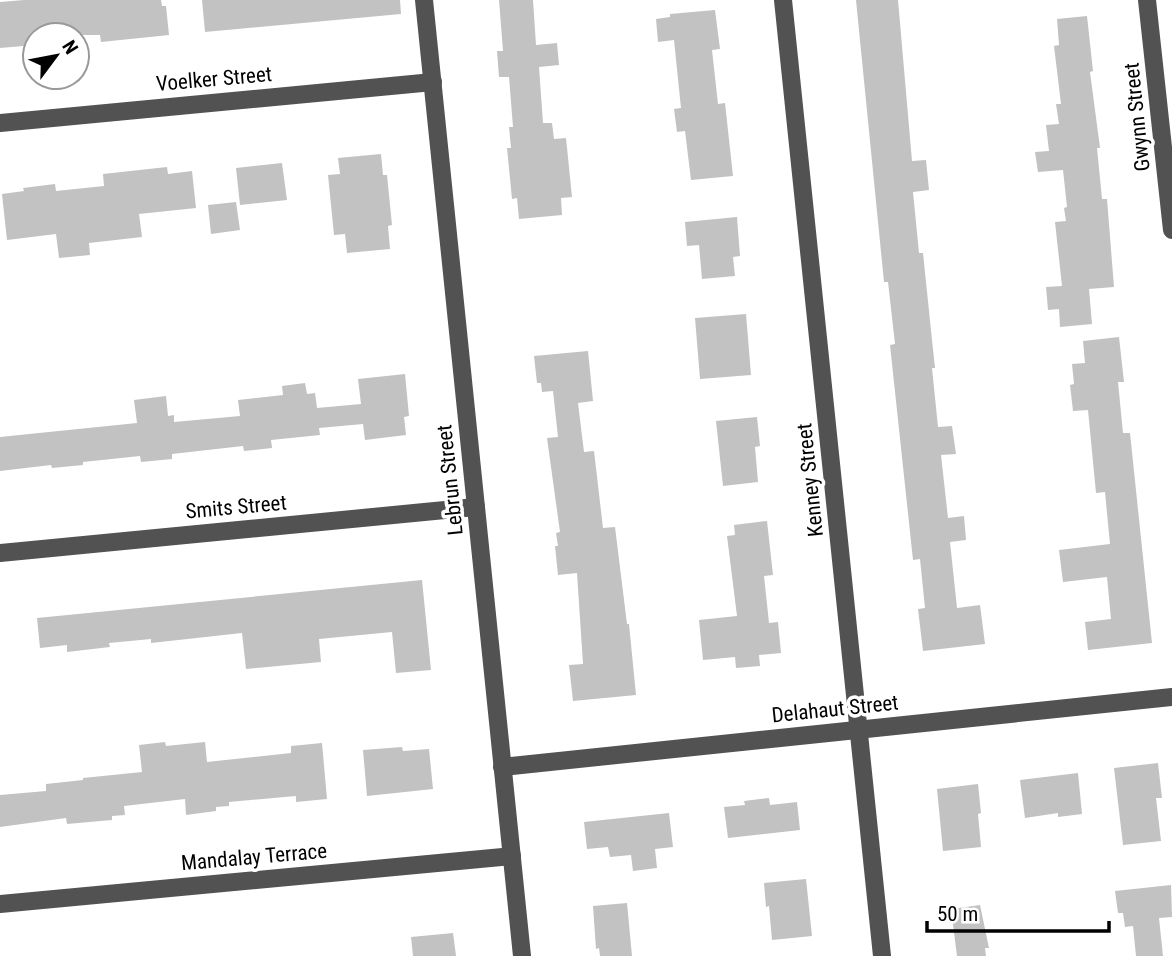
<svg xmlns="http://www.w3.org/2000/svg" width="1172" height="956" font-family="'Roboto Condensed',sans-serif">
	<rect width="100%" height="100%" fill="#fff"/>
	<g fill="#c2c2c2">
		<polygon points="24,0 161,0 162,6 166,6 169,35 101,42 100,35 35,35 35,45 0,48 0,2"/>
		<polygon points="202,0 400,0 401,14 205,32"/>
		<polygon points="499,0 533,0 536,45 557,43 559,65 539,67 543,123 552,123 554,139 566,138 572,197 561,198 562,215 519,219 517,198 512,199 507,148 511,148 509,127 513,127 509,77 499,77 497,51 503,51"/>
		<polygon points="856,0 898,0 912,161 926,160 929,190 913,192 919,253 923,253 932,340 935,368 932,368 938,427 952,426 956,454 941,455 948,518 964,516 966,540 950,542 957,608 980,605 985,644 923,651 918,609 925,608 920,559 913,560 890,345 895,344 888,282 884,282"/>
		<polygon points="715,10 720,49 712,50 718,104 725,103 733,176 691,180 685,131 677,132 674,109 681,108 674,40 658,42 656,19 670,17 670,14"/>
		<polygon points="1087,16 1093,71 1090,72 1100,148 1097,148 1102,199 1107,199 1114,287 1089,289 1092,324 1060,327 1059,309 1048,310 1046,287 1062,286 1055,222 1066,221 1064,208 1067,207 1063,170 1038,172 1035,152 1049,151 1046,125 1059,124 1056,104 1061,104 1054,46 1059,45 1057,19"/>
		<polygon points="381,154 383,175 387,175 392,225 388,226 390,249 347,253 345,234 334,235 328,175 340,174 338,158"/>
		<polygon points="282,163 287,200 240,205 236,168"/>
		<polygon points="167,167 168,174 192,171 196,208 139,214 142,237 89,243 90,255 59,258 56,234 7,240 2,194 24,191 23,188 55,184 56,191 104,186 103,174"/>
		<polygon points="236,202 240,230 211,234 208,205"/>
		<polygon points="737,217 740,256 733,257 735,276 702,279 699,245 687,246 685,222"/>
		<polygon points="746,314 751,375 700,379 695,318"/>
		<polygon points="1119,337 1124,382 1118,382 1123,433 1130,433 1152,643 1088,650 1085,622 1111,619 1107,577 1063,582 1059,550 1110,544 1105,492 1096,493 1088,410 1073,411 1070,385 1074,384 1072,364 1085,363 1083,341"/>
		<polygon points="588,351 593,401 578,403 584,452 594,451 603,528 615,527 627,624 629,624 636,695 573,701 569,665 583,664 577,573 558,575 555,546 558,546 556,533 560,532 547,438 558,437 553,391 542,392 541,383 537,383 534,356"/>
		<polygon points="405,374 409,416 404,417 406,435 365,440 363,424 319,428 320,435 271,440 272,448 244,451 243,446 172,454 172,459 141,462 140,456 83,462 83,465 52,468 51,465 0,471 0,437 137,423 134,400 166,396 168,416 174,415 174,422 240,416 238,400 283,395 282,386 305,383 307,394 315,393 317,408 361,404 358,379"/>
		<polygon points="757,417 760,446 755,447 758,482 723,486 716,421"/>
		<polygon points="767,521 773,575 764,576 769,623 778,622 781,653 759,655 760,666 736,668 735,657 703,660 699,620 737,616 727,536 735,535 734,525"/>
		<polygon points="422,580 431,670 396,673 392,632 319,639 321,662 246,669 242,633 151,643 151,639 109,643 110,647 67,652 67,645 40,648 37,618"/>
		<polygon points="165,742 166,746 205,742 207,762 291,753 291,746 322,743 327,799 296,802 296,796 229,802 229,806 216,807 216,811 186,815 185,799 124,806 125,815 112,816 112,820 67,824 66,818 0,827 0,795 46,791 46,784 83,780 83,778 142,772 139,745"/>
		<polygon points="402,747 403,751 429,749 433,789 367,796 363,750"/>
		<polygon points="1158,763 1162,798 1156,798 1161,841 1123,845 1114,768"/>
		<polygon points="1078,773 1082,814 1058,817 1058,813 1025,818 1020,780"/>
		<polygon points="978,784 981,813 978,814 981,847 943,851 937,789"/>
		<polygon points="769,798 770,805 797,802 800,830 728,838 724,807 745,805 744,801"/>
		<polygon points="669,813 673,847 655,849 657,868 633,871 631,855 610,857 608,847 587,849 584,822"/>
		<polygon points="806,879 812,936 772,940 769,906 766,907 764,883"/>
		<polygon points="1171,885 1172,917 1159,918 1163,956 1136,956 1133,926 1125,927 1123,913 1118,913 1115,891"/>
		<polygon points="627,903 632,956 600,956 599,948 596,949 593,906"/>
		<polygon points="980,905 989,948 985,948 986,956 957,956 951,909"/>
		<polygon points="453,933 456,956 413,956 411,937"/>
	</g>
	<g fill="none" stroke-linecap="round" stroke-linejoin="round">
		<g stroke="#525252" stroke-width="18">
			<polyline points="424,0 522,956"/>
			<polyline points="783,0 882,956"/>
			<polyline points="1147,0 1172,230"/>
			<polyline points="0,123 433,82"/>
			<polyline points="0,553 476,507"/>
			<polyline points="502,767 1172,697"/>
			<polyline points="0,904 512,856"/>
		</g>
	</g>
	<g text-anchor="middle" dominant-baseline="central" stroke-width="7" stroke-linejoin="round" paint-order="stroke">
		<g font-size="21" fill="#000" stroke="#fff">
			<text transform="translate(214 79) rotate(-5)">Voelker Street</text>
			<text transform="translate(1137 117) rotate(-96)">Gwynn Street</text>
			<text transform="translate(450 480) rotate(-96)">Lebrun Street</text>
			<text transform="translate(810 480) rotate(-96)">Kenney Street</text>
			<text transform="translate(236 507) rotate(-5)">Smits Street</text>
			<text transform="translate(835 709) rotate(-6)">Delahaut Street</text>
			<text transform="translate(254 857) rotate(-5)">Mandalay Terrace</text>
		</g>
	</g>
	<g transform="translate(56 56) rotate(58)"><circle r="33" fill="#ffffff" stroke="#999999" stroke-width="2"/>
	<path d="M0-5L12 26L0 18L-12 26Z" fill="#000000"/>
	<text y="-10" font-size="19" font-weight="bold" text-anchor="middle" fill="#000000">N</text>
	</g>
	<path d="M927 921v10h182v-10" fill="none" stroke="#000000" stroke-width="3.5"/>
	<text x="937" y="921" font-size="21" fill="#000000" stroke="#ffffff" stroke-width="5" paint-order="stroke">50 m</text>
</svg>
